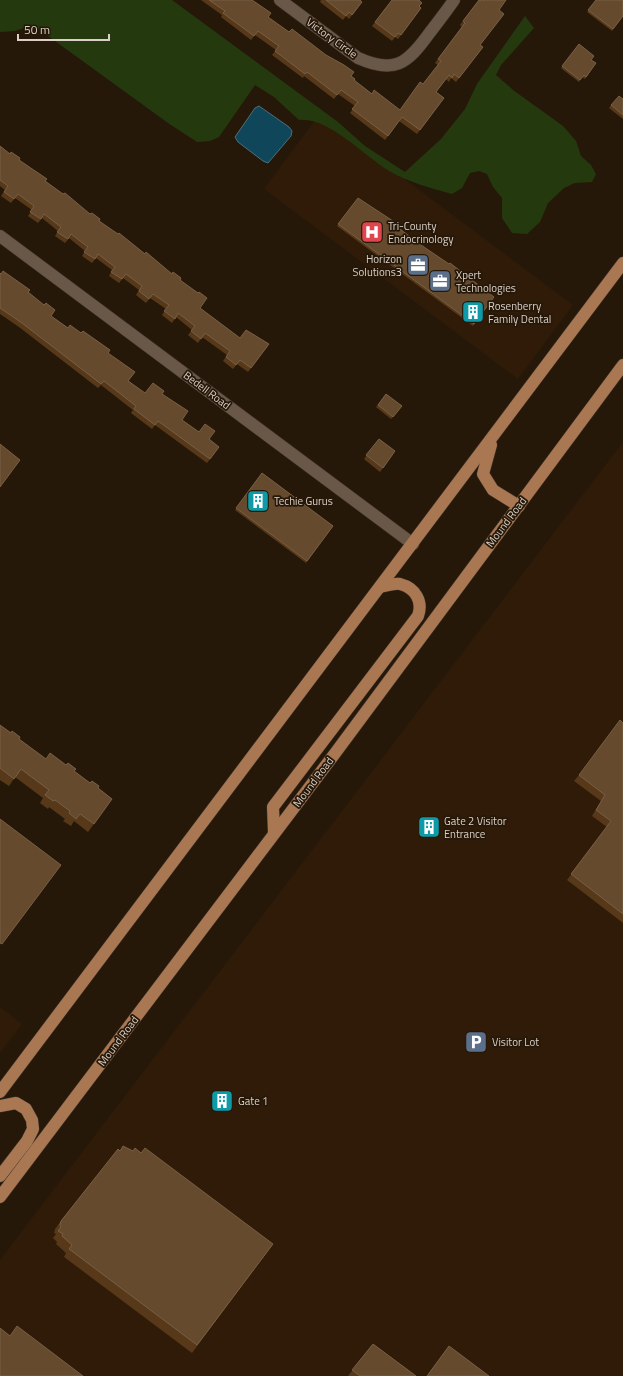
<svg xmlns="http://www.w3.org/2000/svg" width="623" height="1376" font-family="'Titillium Web',sans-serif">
	<rect width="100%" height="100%" fill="#261809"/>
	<g fill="#2f1b07">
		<polygon points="319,115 573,305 518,379 264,189"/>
		<polygon points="623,442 623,1376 0,1376 0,1260"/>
		<polygon points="0,1007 22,1024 0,1053"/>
	</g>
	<path fill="#25390f" d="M0 0H172L338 122 365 146 405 172 441 139 465 109 477 84 525 16 534 28 501 65 496 75 513 90 563 126 576 141 581 156 591 165 596 174 592 182 575 183 564 188 548 203 540 222 527 234 512 233 502 218V198L493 187 487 174 479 171 470 173 462 188 452 194C431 188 408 182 389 171 364 156 329 117 299 120L274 97 255 85 219 137 210 141 197 142 168 123 33 25 15 31 0 32Z"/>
	<polygon fill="#10465a" stroke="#4d6f7b" points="259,106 289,127 292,131 291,136 268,163 263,161 238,142 235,137 255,108"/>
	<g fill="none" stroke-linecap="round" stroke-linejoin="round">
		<g stroke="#3c312c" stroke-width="13">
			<g id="minor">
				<path d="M280 0 358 58C394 74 407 64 428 35 437 23 446 12 454 0"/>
				<polyline points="0,236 413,544"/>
			</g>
		</g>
		<g stroke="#3c312c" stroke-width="13">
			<g id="major">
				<polyline points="491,445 483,474 493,490 519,506"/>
				<path d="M274 833 273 807 418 616C423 602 416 588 400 584 394 583 386 586 380 587"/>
				<polyline points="0,1092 623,263"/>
				<polyline points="0,1106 16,1103 26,1109 32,1120 33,1129 27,1141 0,1176"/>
				<polyline points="0,1197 336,752 623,365"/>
			</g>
		</g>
		<use href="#minor" stroke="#695747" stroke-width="12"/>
		<use href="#major" stroke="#a97751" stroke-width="12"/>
	</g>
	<g fill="#57391a">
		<polygon points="201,0 252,0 268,17 351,76 354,80 372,94 400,110 423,84 438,65 435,63 462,27 460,25 479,0 499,10 480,45 483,47 456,82 451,78 449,82 446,79 436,92 444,98 417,134 399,121 385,140 350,113 355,106 338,94 334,99 304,76 303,78 272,55 276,50 255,35 251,40 221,17 222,15"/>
		<polygon points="321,0 360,0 362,2 349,19 346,16 343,20 320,2"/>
		<polygon points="392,0 419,0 419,6 421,8 398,39 395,37 392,41 372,26"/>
		<polygon points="596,0 623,16 612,31 587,12"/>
		<polygon points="579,44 591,60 596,63 585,79 582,77 579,82 561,68"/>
		<polygon points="623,99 623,119 609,108 611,105"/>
		<polygon points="0,146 45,181 180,280 200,308 240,338 269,344 248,372 237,364 233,369 223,361 227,355 202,337 198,343 188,335 192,330 176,317 172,323 162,315 166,309 150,298 146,303 136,295 139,290 123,278 119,283 109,276 112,270 96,258 92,263 82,256 85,251 69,238 65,243 55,236 58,231 42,218 38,223 28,216 32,210 15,198 11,203 1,196 5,190 0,186"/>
		<polygon points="358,198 421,245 494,297 473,326 337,226"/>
		<polygon points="0,273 28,292 51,316 68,328 108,353 129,381 145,393 162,394 182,420 219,447 207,463 155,425 152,429 131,413 133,410 101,385 98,388 19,327 0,314"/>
		<polygon points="386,394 402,406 391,419 376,407"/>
		<polygon points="379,439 395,451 380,472 364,459"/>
		<polygon points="262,473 333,526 306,563 235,510"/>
		<polygon points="623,723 623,923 567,880 607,827 592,816 601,801 574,781 579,775"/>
		<polygon points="0,725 46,759 74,771 112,799 88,832 74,821 71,826 63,821 65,819 49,807 48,809 40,803 43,798 15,777 9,786 0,780"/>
		<polygon points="120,1151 133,1151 141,1153 273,1244 192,1353 64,1257 66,1253 56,1244 57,1242 53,1238 56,1234 54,1233 55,1229 61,1221"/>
		<polygon points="373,1344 416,1376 348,1376"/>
	</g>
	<g fill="#654a2d" stroke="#785f45">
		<polygon points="209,0 252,0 271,13 268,17 289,32 292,29 326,55 344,65 354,72 351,76 355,79 354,80 372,94 374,90 400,110 420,82 423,84 441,61 438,59 465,23 463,21 479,0 483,1 484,0 506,0 499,10 504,14 480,45 483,47 459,78 454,74 452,78 449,75 436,92 444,98 420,130 402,117 388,136 352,109 358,102 341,90 337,95 307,72 305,74 275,51 279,46 258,31 254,36 223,13 225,11"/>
		<polygon points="326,0 360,0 362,2 352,15 349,12 346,16"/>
		<polygon points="392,0 419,0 422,3 419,6 421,8 401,35 398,33 395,37 375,22"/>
		<polygon points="596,0 623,0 623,16 613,29 588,10"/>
		<polygon points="579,44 594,56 591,60 596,63 586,77 584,75 580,80 562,66"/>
		<polygon points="619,96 623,99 623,115 611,105"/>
		<polygon points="0,146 10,154 11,152 20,158 19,160 47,179 45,181 63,194 65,193 90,214 92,213 100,219 99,221 118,234 119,233 145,254 146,252 172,274 173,272 181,278 180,280 198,293 199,292 207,298 200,308 240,338 246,330 269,344 251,368 240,360 236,365 226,357 230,351 205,333 201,339 191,331 195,326 178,313 175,319 164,311 169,305 153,294 149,299 139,291 142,286 126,274 122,279 111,272 115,267 98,254 95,259 84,252 88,247 71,234 68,239 57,232 61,227 44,214 41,219 30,212 34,206 18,194 14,199 4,192 8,186 0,180"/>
		<polygon points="358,198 393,221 392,223 421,245 449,264 450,263 494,297 474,324 338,224"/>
		<polygon points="3,271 30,290 28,292 44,305 46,303 55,310 51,316 68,328 70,325 81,333 83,331 110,350 108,353 135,372 128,381 145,393 153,383 164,391 162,394 188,411 182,420 199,432 205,424 215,431 209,439 219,447 210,459 158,421 155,425 134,409 136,406 104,381 101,384 22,323 0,308 0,273 1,274"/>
		<polygon points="386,394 402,406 393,417 378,405"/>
		<polygon points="379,439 395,451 383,468 366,455"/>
		<polygon points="0,444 20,460 0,487"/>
		<polygon points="262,473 333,526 307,561 236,508"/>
		<polygon points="620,720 623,723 623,914 571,874 611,821 596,810 605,795 579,775"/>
		<polygon points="0,725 11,733 12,731 20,737 19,739 46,759 50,753 66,765 68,763 76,769 74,771 90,783 92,781 99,786 98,788 112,799 94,824 80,814 76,819 69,813 70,811 55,800 53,801 45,795 49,790 21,769 14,779 0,768"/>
		<polygon points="0,819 61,865 2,944 0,943"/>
		<polygon points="123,1146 133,1151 135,1148 141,1153 145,1148 273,1244 197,1345 69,1249 72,1245 62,1236 63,1234 58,1231 61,1227 60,1225 61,1221 118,1149 120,1151"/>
		<polygon points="17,1326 83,1376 0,1376 0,1328 10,1336"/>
		<polygon points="373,1344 416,1376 360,1376 352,1370"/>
		<polygon points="449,1346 489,1376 427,1376"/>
	</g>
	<defs>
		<g id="hospital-square" transform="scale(1.15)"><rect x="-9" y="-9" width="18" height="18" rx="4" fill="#e0444e" stroke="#261809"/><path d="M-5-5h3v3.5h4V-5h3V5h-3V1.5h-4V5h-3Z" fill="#fff"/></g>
		<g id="office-square" transform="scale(1.15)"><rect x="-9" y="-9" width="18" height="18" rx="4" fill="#5c6f8a" stroke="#261809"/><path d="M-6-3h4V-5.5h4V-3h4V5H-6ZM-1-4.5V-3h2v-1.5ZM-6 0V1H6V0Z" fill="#fff"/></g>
		<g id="building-square" transform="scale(1.15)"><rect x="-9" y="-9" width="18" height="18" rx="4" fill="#0f9aa8" stroke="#261809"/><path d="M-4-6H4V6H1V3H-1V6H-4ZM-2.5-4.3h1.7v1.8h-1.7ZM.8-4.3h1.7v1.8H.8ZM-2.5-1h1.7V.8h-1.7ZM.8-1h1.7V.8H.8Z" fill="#fff"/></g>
		<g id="parking-square" transform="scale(1.15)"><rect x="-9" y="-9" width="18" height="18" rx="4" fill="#5c6f8a" stroke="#261809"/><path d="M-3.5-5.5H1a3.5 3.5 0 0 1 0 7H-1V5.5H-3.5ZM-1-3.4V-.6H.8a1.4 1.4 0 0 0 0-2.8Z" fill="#fff"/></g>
	</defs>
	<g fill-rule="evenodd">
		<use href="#hospital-square" x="372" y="232"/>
		<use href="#office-square" x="418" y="265"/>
		<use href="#office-square" x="440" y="281"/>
		<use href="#building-square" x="473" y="312"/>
		<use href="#building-square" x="258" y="501"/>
		<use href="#building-square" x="429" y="827"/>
		<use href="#parking-square" x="476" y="1042"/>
		<use href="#building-square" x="222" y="1101"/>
	</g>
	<g text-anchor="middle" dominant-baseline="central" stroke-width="3.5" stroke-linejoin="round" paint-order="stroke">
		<g font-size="11" fill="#dbd0c7" stroke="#261809">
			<text transform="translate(332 38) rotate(36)">Victory Circle</text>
			<text transform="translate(207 390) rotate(37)">Bedell Road</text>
			<text transform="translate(506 522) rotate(-53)">Mound Road</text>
			<text transform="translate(313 782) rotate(-53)">Mound Road</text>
			<text transform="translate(118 1041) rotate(-53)">Mound Road</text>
		</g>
		<g font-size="11" fill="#dbd0c7" stroke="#261809" text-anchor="start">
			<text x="388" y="226">Tri-County<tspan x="388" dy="13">Endocrinology</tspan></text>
			<text x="402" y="259" text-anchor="end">Horizon<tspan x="402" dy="13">Solutions3</tspan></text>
			<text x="456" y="275">Xpert<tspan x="456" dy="13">Technologies</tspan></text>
			<text x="488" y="306">Rosenberry<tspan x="488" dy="13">Family Dental</tspan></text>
			<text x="274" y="501">Techie Gurus</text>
			<text x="444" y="821">Gate 2 Visitor<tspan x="444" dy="13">Entrance</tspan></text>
			<text x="492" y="1042">Visitor Lot</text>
			<text x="238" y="1101">Gate 1</text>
		</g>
	</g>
	<path d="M18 34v6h91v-6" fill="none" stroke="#dbd0c7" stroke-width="2"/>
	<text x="24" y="34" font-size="12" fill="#dbd0c7" stroke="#261809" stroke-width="3" paint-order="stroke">50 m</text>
</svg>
